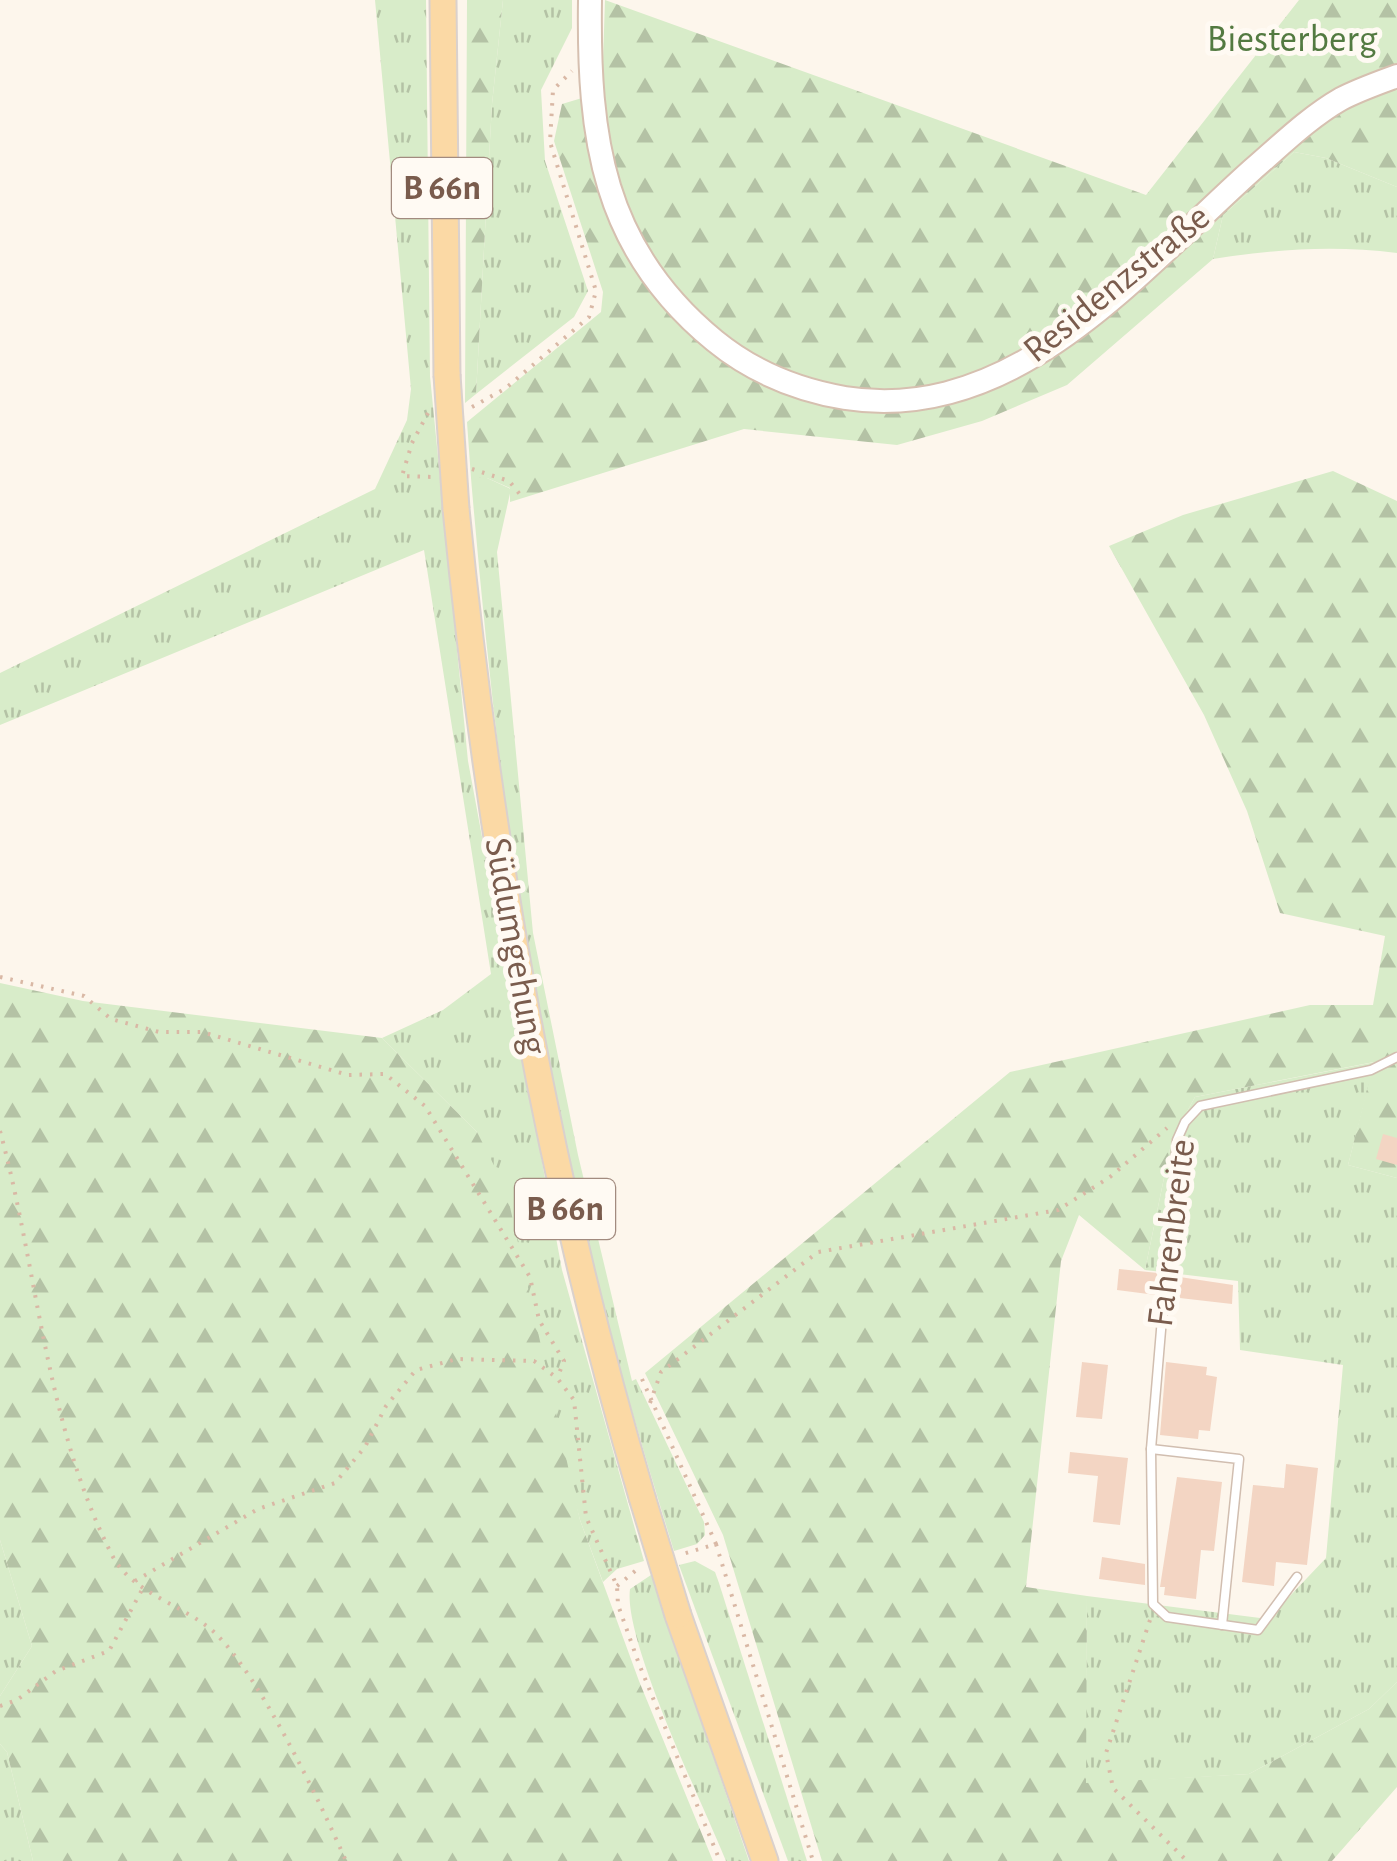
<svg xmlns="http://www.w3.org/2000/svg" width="1397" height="1861" font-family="'Alegreya Sans',sans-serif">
	<defs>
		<pattern id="grass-tufts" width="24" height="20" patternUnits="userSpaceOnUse" patternTransform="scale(2.5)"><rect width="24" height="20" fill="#d8ecc9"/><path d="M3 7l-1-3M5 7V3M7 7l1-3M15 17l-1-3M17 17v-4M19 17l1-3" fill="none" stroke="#b4c2a5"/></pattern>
		<pattern id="forest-firs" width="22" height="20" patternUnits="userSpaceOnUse" patternTransform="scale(2.5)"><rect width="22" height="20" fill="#d8ecc9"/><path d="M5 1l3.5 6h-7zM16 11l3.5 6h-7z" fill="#b4c2a5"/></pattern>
	</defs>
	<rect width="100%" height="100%" fill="#fdf6ec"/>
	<g fill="url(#grass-tufts)">
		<polygon points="375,0 426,0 430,376 468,761 562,1270 644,1561 617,1569 603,1582 580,1520 477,1132 382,1038 443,1010 491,974 424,550 0,725 0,673 375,489 407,420 411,389"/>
		<polygon points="503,0 572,0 572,28 541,90 545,161 588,291 574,317 476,394 492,104"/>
		<path d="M1294 152 1326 158 1397 187V253C1334 245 1276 249 1213 259L1223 215Z"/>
		<path d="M471 478H487L511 489 497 552 533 933 578 1155 632 1381 636 1379 704 1522 705 1535 697 1544 674 1551C629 1405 587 1259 556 1110 513 903 489 689 471 478Z"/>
		<polygon points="1375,1062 1348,1165 1397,1178 1397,1682 1369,1709 1249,1774 1085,1784 1087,1596 1268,1619 1326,1558 1343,1365 1240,1350 1238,1281 1145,1270 1172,1139 1195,1097"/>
		<polygon points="0,1540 32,1646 0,1696"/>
		<polygon points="695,1561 715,1572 719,1583 807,1861 788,1861 679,1565"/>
		<path d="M651 1575 749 1861H726C703 1804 623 1640 630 1589Z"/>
		<polygon points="0,1744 7,1752 33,1861 0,1861"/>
	</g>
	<g fill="url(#forest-firs)">
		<polygon points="467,0 503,0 492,104 476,394 465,403"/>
		<polygon points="605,0 1146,195 1299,0 1397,0 1397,187 1326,158 1294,152 1223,215 1213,259 1067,385 982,421 897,445 744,429 510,502 510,488 487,478 471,478 467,422 601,312 603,292 554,141 562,104 602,92"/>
		<polygon points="1333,471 1397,501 1397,1178 1348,1165 1374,1062 1195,1097 1172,1139 1145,1270 1079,1215 1061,1261 1026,1587 1087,1596 1086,1783 1249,1774 1369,1709 1397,1682 1397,1787 1332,1861 822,1861 723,1535 645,1373 1010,1072 1310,1005 1373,1005 1385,936 1280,913 1247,811 1204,715 1109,546 1183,515"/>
		<polygon points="0,983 83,1001 382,1038 477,1132 506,1189 580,1520 639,1681 713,1861 33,1861 7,1752 0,1744 0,1696 32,1646 0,1540"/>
	</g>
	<g fill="#f3d5c3">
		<polygon points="1383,1134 1397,1138 1397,1165 1376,1159"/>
		<polygon points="1119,1269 1158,1273 1156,1295 1117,1290"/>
		<polygon points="1173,1276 1233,1285 1232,1304 1171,1297"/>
		<polygon points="1082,1362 1108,1365 1102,1419 1076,1417"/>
		<polygon points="1166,1362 1207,1367 1206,1375 1217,1377 1210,1431 1199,1430 1198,1439 1160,1435"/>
		<polygon points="1070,1452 1128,1458 1120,1525 1093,1522 1098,1476 1068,1473"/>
		<polygon points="1286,1464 1318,1468 1307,1565 1276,1562 1274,1586 1242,1582 1253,1485 1284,1488"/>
		<polygon points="1177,1477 1222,1482 1214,1551 1201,1550 1196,1599 1164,1595 1165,1587 1160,1587"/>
		<polygon points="1102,1557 1145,1564 1145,1585 1099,1579"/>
	</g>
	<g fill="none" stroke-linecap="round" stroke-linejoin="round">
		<g stroke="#d1beb0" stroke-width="11">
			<g id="service">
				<polyline points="1151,1449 1239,1459 1222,1625"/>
				<polyline points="1297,1577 1258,1630 1167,1617 1153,1604 1151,1449 1177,1140 1185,1122 1200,1106 1371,1070 1397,1057"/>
			</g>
		</g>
		<g stroke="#d6c0b0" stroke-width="26">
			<path id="secondary" d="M590 0C588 137 602 249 715 341 753 372 798 390 845 398 1015 425 1138 272 1252 170 1280 146 1308 118 1341 99 1358 90 1378 83 1397 76"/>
		</g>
		<g stroke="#dad1cd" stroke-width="29">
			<g id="primary">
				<polyline points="443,0 447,375"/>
				<path d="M456 509C489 844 546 1174 642 1497"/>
				<polyline points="678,1615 765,1861"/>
			</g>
		</g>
		<g stroke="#d9b8a5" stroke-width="4" stroke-dasharray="2.5 8" stroke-linecap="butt">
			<polyline points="472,407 506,388 589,317 596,291 550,142 553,90 572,71"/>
			<polyline points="428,413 412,443 402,476 434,477"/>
			<polyline points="472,469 509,481 523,498"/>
			<polyline points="0,977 84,996 111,1019 159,1032 202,1032 348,1075 385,1074 425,1106 530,1277 539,1320 564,1361 558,1376"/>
			<path d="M0 1131C38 1270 45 1424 112 1555 131 1593 184 1605 214 1632 259 1674 320 1802 346 1861"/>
			<polyline points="642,1379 716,1544 683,1554"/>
			<polyline points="650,1403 661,1372 818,1252 1058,1210 1110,1177 1167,1128"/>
			<polyline points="716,1544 813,1861"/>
			<polyline points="135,1581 258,1509 335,1483 365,1447 386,1406 416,1370 457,1359 534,1361 557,1378 574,1400 586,1517 617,1586 618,1605 639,1664 720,1861"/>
			<polyline points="617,1586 640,1567"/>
			<polyline points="1150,1620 1106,1753 1113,1788 1187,1861"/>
			<polyline points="0,1706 17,1700 56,1671 109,1651 144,1586"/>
		</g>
		<use href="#service" stroke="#fff" stroke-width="8"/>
		<use href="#secondary" stroke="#fff" stroke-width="22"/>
		<use href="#primary" stroke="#fbd9a5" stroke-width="25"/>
		<g stroke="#dad1cd" stroke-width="29" stroke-linecap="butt">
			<g id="primary-bridge">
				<polyline points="447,375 456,509"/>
				<polyline points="642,1497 678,1615"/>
			</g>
		</g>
		<use href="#primary-bridge" stroke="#fbd9a5" stroke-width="25"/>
	</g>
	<g text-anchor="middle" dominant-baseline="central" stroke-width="10" stroke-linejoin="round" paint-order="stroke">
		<g fill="#fffaf3" stroke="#a28b7f" stroke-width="2.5">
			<rect x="392" y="158" width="100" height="60" rx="8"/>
			<rect x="515" y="1179" width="100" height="60" rx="8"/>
		</g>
		<g font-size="35" font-weight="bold" fill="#7a5c4d">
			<text x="442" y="188">B 66n</text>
			<text x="565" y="1209">B 66n</text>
		</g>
		<g font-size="38" fill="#537a41" stroke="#fffaf3">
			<text x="1292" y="40">Biesterberg</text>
		</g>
		<g font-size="38" fill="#7a5c4d" stroke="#fffaf3">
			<text transform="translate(1117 284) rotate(-39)">Residenzstraße</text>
			<text transform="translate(515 946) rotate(80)">Südumgehung</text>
			<text transform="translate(1172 1233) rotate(-83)">Fahrenbreite</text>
		</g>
	</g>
</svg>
